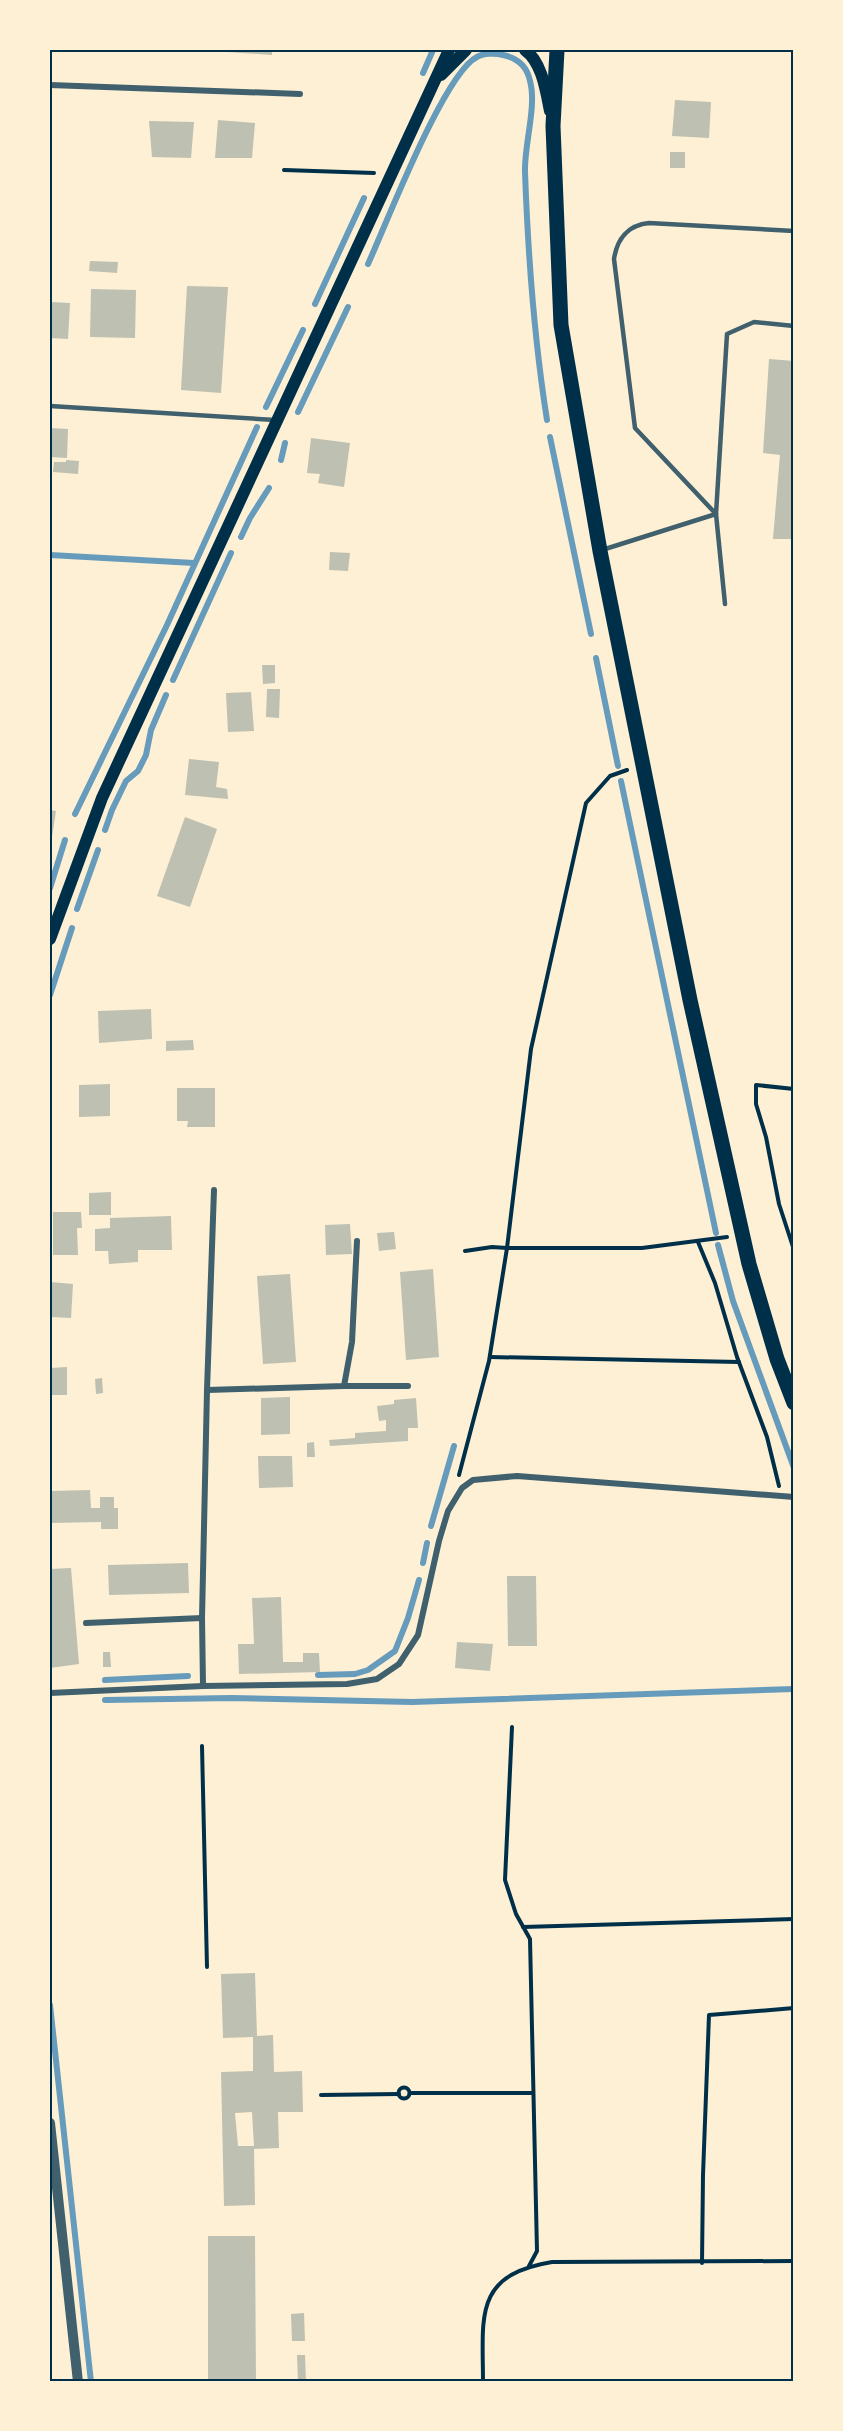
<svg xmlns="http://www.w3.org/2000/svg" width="843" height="2431" font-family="Rubik,sans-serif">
	<rect width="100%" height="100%" fill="#fdf0d5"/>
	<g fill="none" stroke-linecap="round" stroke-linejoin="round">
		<g stroke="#669bbc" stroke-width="6">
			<polyline points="423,73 433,50"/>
			<path d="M368 264C386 225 444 73 477 57 483 53 496 53 503 55 518 58 527 66 530 81 537 106 524 145 525 172 528 255 534 338 547 420"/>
			<polyline points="315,304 364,198"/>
			<polyline points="266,407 303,330"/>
			<polyline points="298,412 348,307"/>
			<polyline points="550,437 591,634"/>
			<polyline points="281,460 285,443"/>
			<polyline points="241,537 250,518 269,488"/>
			<polyline points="50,555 194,563"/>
			<polyline points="596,658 618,766"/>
			<polyline points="173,680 231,553"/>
			<polyline points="621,781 716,1233"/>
			<polyline points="75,814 167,625 257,427"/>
			<polyline points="105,830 112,810 126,781 138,771 146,755 151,730 166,695"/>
			<polyline points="50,888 65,840"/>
			<polyline points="77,909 98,850"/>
			<polyline points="50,995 72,928"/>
			<polyline points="718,1245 733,1301 794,1468"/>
			<polyline points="431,1526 454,1446"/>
			<polyline points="423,1563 427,1543"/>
			<polyline points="318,1675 355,1674 368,1670 395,1651 408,1618 419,1580"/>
			<polyline points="105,1680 188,1676"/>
			<polyline points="105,1700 232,1698 412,1702 794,1689"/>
			<polyline points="50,2005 91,2382"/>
		</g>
	</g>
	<g fill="#bec0b2" fill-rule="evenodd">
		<polygon points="213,50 272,50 272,55 213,51"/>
		<polygon points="675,100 711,102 709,138 672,136"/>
		<polygon points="218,120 255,123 252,158 215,158"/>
		<polygon points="149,121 194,122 191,158 152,157"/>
		<rect x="670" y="152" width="15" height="16"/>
		<polygon points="90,261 118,262 117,273 89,271"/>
		<polygon points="187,286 228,287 221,393 181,390"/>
		<polygon points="91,289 136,290 135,338 90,337"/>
		<polygon points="50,302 70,303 68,339 50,338"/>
		<polygon points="769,359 794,361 794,539 773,539 780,455 763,453"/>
		<polygon points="50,428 68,429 67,458 50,457"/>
		<polygon points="311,438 350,443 344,487 318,483 320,474 307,473"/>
		<polygon points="66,460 79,461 78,474 53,472 54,462 66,462"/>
		<polygon points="330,552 350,553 348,571 329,570"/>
		<polygon points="262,665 275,665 275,683 263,684"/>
		<polygon points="267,689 280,689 279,718 266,717"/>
		<polygon points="251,692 254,731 228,732 226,693"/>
		<polygon points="189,759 219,762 216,787 227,789 228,799 185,795"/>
		<polygon points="50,810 56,811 51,843 50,843"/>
		<polygon points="185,817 217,829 190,907 157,896"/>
		<polygon points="151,1009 152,1039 99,1043 98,1011"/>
		<polygon points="193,1040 194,1050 166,1051 166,1041"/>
		<polygon points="110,1084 110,1116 79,1117 79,1085"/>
		<polygon points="177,1088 215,1088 215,1127 187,1127 188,1121 177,1121"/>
		<polygon points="111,1192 111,1215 89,1215 89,1193"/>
		<polygon points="53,1212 81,1212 82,1228 77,1228 78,1255 53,1255"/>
		<polygon points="171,1216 172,1250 138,1250 138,1262 109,1264 108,1251 95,1251 95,1229 110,1228 110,1218"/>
		<polygon points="350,1224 352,1254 326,1255 325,1225"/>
		<polygon points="394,1232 396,1249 379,1251 377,1233"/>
		<polygon points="433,1269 439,1357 406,1360 400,1272"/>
		<polygon points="290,1274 296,1362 263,1364 257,1276"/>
		<polygon points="50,1282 73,1284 71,1318 50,1317"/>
		<polygon points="67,1367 67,1395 50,1395 50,1368"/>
		<polygon points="102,1378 103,1393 96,1394 95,1379"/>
		<polygon points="290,1397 290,1434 261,1435 261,1398"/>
		<polygon points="416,1398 418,1428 408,1428 408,1441 330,1446 329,1440 355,1438 355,1433 386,1431 386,1420 379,1421 377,1406 394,1404 394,1400"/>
		<polygon points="314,1442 315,1457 307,1457 307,1443"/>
		<polygon points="258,1456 292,1456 293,1487 259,1488"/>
		<polygon points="90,1490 91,1508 100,1508 100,1497 114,1497 114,1508 118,1508 118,1529 101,1529 101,1522 50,1523 50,1491"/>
		<polygon points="188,1563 189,1593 109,1595 108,1565"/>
		<polygon points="71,1568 79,1664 50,1668 50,1569"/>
		<polygon points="507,1576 536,1576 537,1646 508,1646"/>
		<polygon points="281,1597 283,1662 303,1662 303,1653 319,1653 320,1672 239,1674 238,1644 254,1644 252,1598"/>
		<polygon points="457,1642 493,1644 490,1671 455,1668"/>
		<polygon points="103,1652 110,1652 111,1667 103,1667"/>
		<path d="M255 1973 257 2036 273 2035 274 2072 302 2071 303 2112H278L279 2148 254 2149 255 2205 224 2206 221 2072 253 2071V2037L223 2038 221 1974ZM252 2112 254 2146H238L235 2113Z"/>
		<polygon points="208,2236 255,2236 256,2382 208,2382"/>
		<polygon points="304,2313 305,2341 292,2341 291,2314"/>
		<polygon points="297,2355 305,2355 306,2382 298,2382"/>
	</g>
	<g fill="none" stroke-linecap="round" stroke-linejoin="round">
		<g stroke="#003049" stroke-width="4">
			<polyline points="284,170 374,173"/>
			<polyline points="794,1089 756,1085 756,1104 766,1137 779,1204 794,1250"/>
			<polyline points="698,1242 715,1283 737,1357 767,1437 779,1486"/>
			<polyline points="465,1251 492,1247 507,1248 642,1248 727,1237"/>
			<polyline points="490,1357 739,1362"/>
			<polyline points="459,1475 489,1361 507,1248 531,1049 586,803 610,776 627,770"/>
			<polyline points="512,1727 505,1880 516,1914 530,1939 537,2251 529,2266"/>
			<polyline points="202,1746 207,1967"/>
			<polyline points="523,1927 794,1919"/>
			<circle cx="404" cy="2093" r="5.5"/>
			<polyline points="410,2093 533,2093"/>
			<polyline points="321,2095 399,2094"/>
			<polyline points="702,2263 703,2175 709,2015 794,2008"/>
			<path d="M483 2382C483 2317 473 2275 552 2262L794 2261"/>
		</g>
		<g stroke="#3f606c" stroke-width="4.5">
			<polyline points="50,406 275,420"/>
			<path d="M602 550 716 514 635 428 614 259C617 239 628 225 649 223L794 231"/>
			<polyline points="725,604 716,514 727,334 754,322 794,326"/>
		</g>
		<g stroke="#3f606c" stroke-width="6">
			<polyline points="50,85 300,94"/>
			<polyline points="344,1386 408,1386"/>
			<polyline points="207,1390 344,1386 352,1342 357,1241"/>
			<polyline points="86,1623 202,1618"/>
			<polyline points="203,1686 202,1618 207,1390 214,1190"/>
			<polyline points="50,1693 203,1686 347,1684 377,1679 399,1664 418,1635 439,1541 448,1511 462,1488 473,1480 517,1476 794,1497"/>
		</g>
		<polyline stroke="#3f606c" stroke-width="10" points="50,2123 78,2382"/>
		<g stroke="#003049" stroke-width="12">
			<path d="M525 50C542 62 546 91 550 111"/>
			<polyline points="441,75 466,50"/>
			<polyline points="50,939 102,798 449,50"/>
		</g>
		<polyline stroke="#003049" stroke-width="15" points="557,50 553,126 561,325 600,551 690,1000 749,1264 777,1359 794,1403"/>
	</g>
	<rect width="843" height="2431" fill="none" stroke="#fdf0d5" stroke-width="102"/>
	<rect x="51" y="51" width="741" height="2329" fill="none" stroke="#003049" stroke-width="2"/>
</svg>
